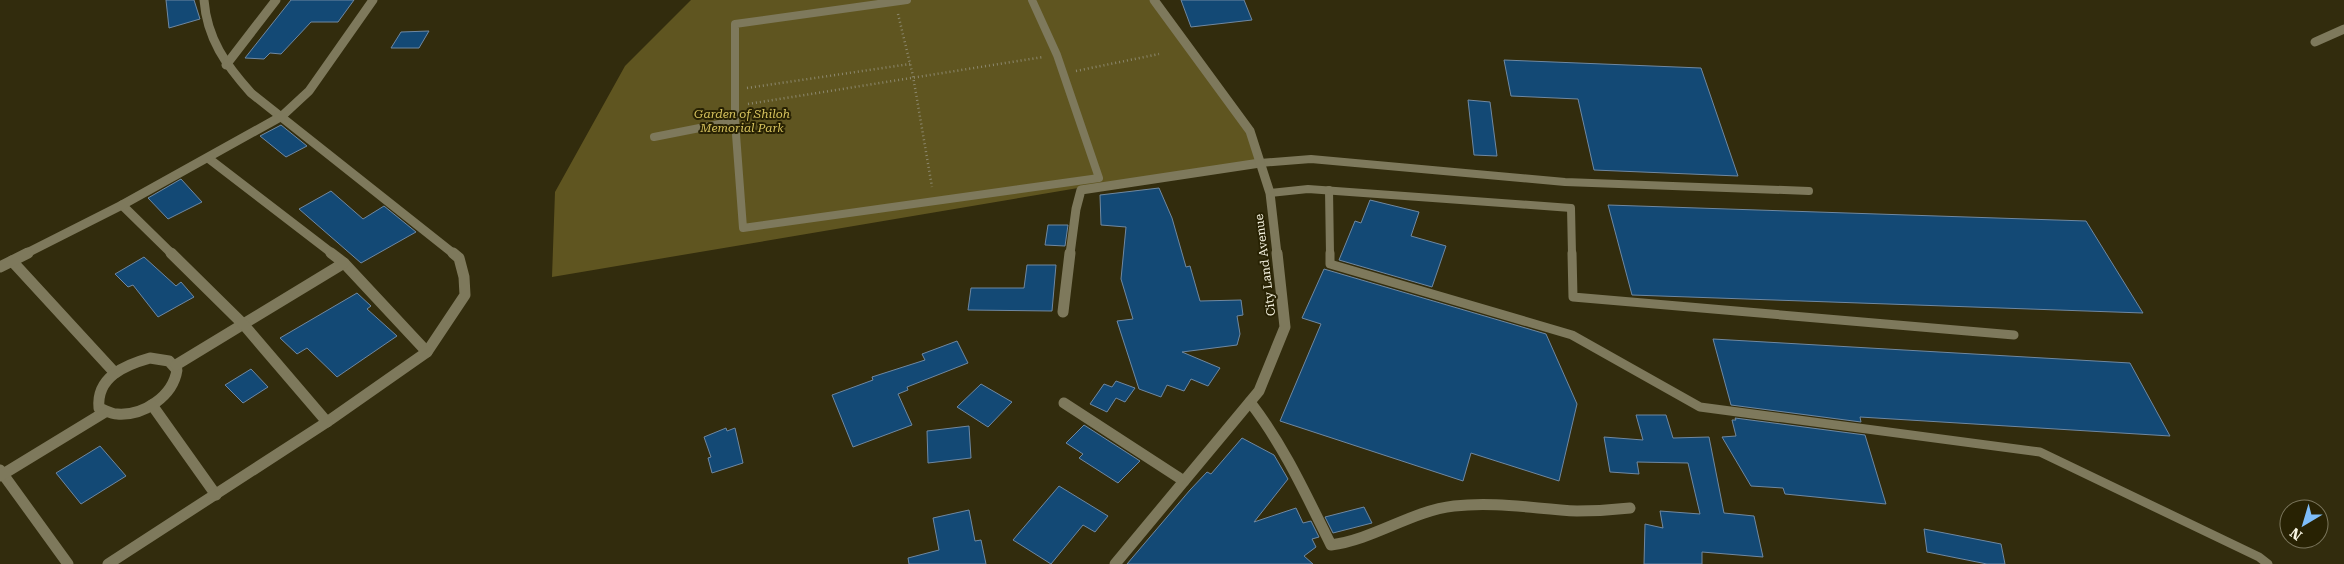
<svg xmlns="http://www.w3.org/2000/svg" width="2344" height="564" font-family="'Roboto Serif',serif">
	<rect width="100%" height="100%" fill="#322c0d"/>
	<polygon fill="#5f5520" points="691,0 1154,0 1247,120 1260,163 1149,176 552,277 555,192 625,66"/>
	<g fill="#134975" stroke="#6f88a1">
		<polygon points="166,0 194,0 200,19 169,28"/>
		<polygon points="291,0 354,0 338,22 311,22 281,54 270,53 264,59 245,58"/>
		<polygon points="1181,0 1244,0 1252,20 1191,27"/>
		<polygon points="429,31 419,48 391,48 401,32"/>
		<polygon points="1504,60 1701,68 1738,176 1594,170 1578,99 1511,96"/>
		<polygon points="1468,100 1490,102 1497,156 1474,155"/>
		<polygon points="281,125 307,146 286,157 260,136"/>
		<polygon points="181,179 202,202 168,219 148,198"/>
		<polygon points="1159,188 1172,218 1186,267 1190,266 1200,301 1241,300 1243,315 1237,316 1240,334 1237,345 1182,352 1220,368 1208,386 1191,379 1184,391 1167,385 1161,397 1139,389 1117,321 1133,319 1121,279 1126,227 1101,225 1100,195"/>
		<polygon points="331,191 363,219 384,206 416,232 361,263 299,209"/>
		<polygon points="1370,200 1419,212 1411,236 1446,246 1432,287 1339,260 1355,221 1361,223"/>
		<polygon points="1608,205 2086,221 2143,313 1632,295"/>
		<polygon points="1048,225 1068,225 1065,246 1045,245"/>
		<polygon points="144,257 176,286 181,282 194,297 158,317 133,285 128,287 115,274"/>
		<polygon points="1027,265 1056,265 1052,311 968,310 971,288 1024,288"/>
		<polygon points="1324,269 1546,334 1577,404 1559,481 1471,453 1463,481 1280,421 1321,324 1302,318"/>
		<polygon points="357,293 371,306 367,309 397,336 337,377 307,348 297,354 280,338"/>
		<polygon points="1713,339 2130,363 2170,436 1860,417 1861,422 1731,405"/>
		<polygon points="957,341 968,363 907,387 908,390 898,394 912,425 853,447 832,395 873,380 872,377 925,360 922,354"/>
		<polygon points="251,369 268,387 243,403 225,385"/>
		<polygon points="1116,381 1135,388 1125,402 1116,398 1107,412 1090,404 1104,384 1112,387"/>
		<polygon points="981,384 1012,402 988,427 957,407"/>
		<polygon points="1636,415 1666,415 1673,438 1709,437 1724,513 1754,516 1763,557 1702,552 1702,564 1644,564 1645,524 1663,528 1660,511 1700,514 1688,463 1637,462 1639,474 1610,472 1604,437 1643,440"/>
		<polygon points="1735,418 1865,435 1886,504 1785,494 1783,488 1751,486 1722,437 1736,436 1732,420 1736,420"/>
		<polygon points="1084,425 1140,461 1118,483 1079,458 1083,454 1066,443"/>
		<polygon points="969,426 971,458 928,463 927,431"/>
		<polygon points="726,428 727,431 735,428 743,463 712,473 708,458 711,457 704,437"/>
		<polygon points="1242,438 1274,455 1288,479 1254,522 1296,508 1303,523 1311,521 1319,537 1312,539 1316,547 1304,556 1313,564 1127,564 1190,490 1207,472 1211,474"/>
		<polygon points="100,446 126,476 81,504 56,473"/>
		<polygon points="1059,486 1108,516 1095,532 1083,525 1051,564 1013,540"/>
		<polygon points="1364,507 1372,523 1333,533 1325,517"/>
		<polygon points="969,510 975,541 981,540 986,564 909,564 908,558 939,550 933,518"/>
		<polygon points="1924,529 2001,544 2005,564 1987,564 1927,552"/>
	</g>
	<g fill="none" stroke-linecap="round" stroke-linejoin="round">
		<g stroke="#8c886e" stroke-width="2.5" stroke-dasharray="1 3" stroke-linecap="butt">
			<polyline points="898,14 913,76 932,187"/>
			<polyline points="1076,71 1159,54"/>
			<polyline points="747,88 910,64"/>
			<polyline points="748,104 1043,57"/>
		</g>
		<g stroke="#7e795c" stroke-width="8">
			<polyline points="907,0 735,24 735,121 743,228 1099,178 1057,55 1032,0"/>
			<polyline points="654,137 735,121"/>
			<polyline points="1260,163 1311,159 1565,182 1809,191"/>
			<polyline points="1329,190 1330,254"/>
			<polyline points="1270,193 1308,189 1571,208 1572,254"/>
		</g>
		<g stroke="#7e795c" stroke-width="9">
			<polyline points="1330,253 1330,264 1572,335 1700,407 2040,452 2259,557 2268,564"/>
			<polyline points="1572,253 1573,297 2014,335"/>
		</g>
		<g stroke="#7e795c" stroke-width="9">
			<path d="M204 0C207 39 226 65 251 93L454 254"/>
			<polyline points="2315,42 2344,29"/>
			<polyline points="226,65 276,0"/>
			<polyline points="208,158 333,254"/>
			<polyline points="122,205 172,254"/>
			<polyline points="25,254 122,205 282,116 309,91 373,0"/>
			<polyline points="1070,254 1076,209 1081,190 1260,163"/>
		</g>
		<g stroke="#7e795c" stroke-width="11">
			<polyline points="12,261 115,373"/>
			<polyline points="344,263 427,352"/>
			<polyline points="0,267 28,253"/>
			<polyline points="1063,312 1070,253"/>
			<path d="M150 358 169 361 177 370C173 396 144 416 117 414 111 414 105 410 99 408 96 377 125 365 150 358Z"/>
			<polyline points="176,365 344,263 331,253"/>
			<path d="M1250 402C1284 446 1306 495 1331 545 1375 539 1411 511 1454 506 1495 501 1536 509 1577 511 1595 511 1612 510 1630 508"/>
			<polyline points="1064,403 1184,481"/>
			<polyline points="152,405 216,495"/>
			<polyline points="327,422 427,352 465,295 464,277 459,258 453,253"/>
			<polyline points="0,470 68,564"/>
			<polyline points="0,476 105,412"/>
			<polyline points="108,564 327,422 244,325 171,253"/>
		</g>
		<polyline stroke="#7e795c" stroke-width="9" points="1154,0 1250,131 1270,193 1277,254"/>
		<polyline stroke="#7e795c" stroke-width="11" points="1115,564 1259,391 1285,327 1277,253"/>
	</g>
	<g text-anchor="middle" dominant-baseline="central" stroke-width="4" stroke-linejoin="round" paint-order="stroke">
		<g font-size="12" font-style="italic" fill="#d7c35e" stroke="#282203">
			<text x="742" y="114">Garden of Shiloh<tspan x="742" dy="14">Memorial Park</tspan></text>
		</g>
		<g font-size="12" fill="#f8f5e3" stroke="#282203">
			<text transform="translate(1265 265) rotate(-97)">City Land Avenue</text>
		</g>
	</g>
	<g transform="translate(2304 524) rotate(218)"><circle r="24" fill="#282203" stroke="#7b765d"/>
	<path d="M0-4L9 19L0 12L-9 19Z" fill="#7ebdf9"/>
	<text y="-8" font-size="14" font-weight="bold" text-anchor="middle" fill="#f8f5e3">N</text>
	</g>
</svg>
